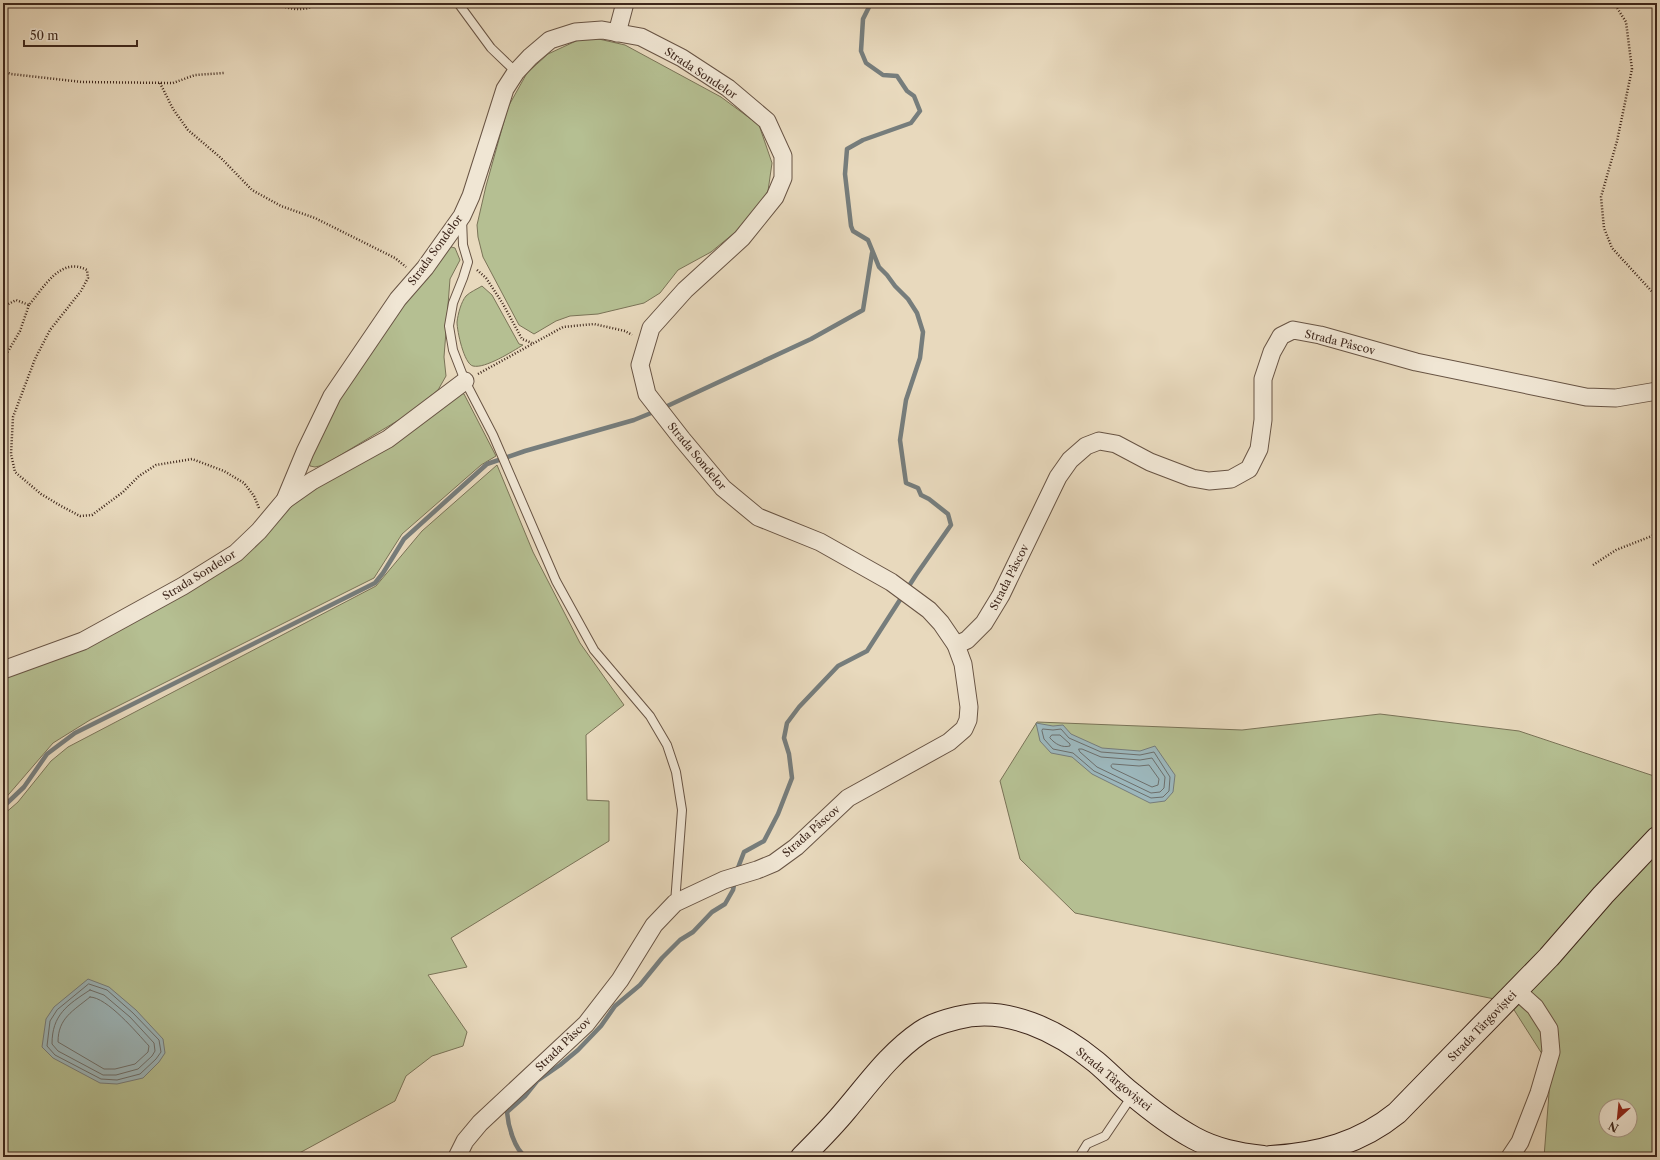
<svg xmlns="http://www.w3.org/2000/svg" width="1660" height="1160" font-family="'Libre Caslon Text',serif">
	<rect width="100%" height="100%" fill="#e8d9bd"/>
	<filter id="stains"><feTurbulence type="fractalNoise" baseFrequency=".005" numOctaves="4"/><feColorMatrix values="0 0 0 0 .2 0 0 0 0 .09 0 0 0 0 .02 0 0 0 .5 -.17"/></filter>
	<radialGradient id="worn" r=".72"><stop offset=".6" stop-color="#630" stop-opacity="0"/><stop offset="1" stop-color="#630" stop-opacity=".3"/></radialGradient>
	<g fill="#b5bf92" stroke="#7a7357" fill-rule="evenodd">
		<polygon points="590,37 625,45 721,97 759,125 772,163 768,191 750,220 711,252 678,270 660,293 644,303 598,314 570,316 556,321 534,334 519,325 483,257 478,237 477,225 486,186 508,107 527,73 548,54 576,41"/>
		<polygon points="448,246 455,248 460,260 450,279 444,357 446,376 438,390 407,415 324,465 315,467 310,466 308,457 335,400 403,302"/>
		<path d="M482 286 492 295 519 344 523 345C513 351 485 369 473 366 464 364 457 331 457 322 458 314 461 302 466 296 470 292 477 289 482 286Z"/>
		<polygon points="459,392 464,394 496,456 481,465 402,534 374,578 90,720 53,743 3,801 3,675 212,574 280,512"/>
		<polygon points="497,465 533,552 580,643 624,705 586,735 587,800 609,801 609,841 451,938 467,967 428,975 467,1032 463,1046 432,1056 406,1076 395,1101 292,1157 3,1157 3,815 18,802 51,761 68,747 376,586 422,531"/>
		<path d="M1380 714 1519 731 1657 777V1157H1544L1551 1068 1509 1002 1075 913 1020 859 1000 781 1037 722 1242 730ZM1606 1106H1630V1130H1606Z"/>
	</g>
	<g fill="#9cb7bc" stroke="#767d7c">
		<polygon points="1036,723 1053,726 1063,725 1071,734 1102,748 1140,751 1155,746 1175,775 1173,792 1165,801 1150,803 1092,774 1072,757 1051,753 1040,741"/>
		<polygon points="88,979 109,987 136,1010 163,1039 165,1053 159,1062 143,1078 117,1084 100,1083 53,1058 42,1047 46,1019 54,1007"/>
	</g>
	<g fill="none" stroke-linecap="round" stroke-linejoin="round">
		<g stroke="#6d6f6c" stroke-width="1">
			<polygon points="1043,729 1053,730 1061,729 1069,738 1101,752 1140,755 1154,752 1170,777 1169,791 1163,797 1151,798 1094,771 1073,753 1053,749 1044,739 1042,731"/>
			<path d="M1052 735H1060L1070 744V746C1062 748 1055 744 1050 738Z"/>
			<polygon points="1079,749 1082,749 1101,757 1140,760 1152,758 1165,777 1164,788 1160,792 1151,793 1097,767 1080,752"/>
			<polygon points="1113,764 1139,766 1149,765 1159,779 1158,785 1152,787 1112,768 1111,766"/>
			<polygon points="89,984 107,990 133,1013 159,1040 161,1052 156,1059 140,1074 117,1080 101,1079 55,1055 47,1046 50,1021 57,1010"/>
			<path d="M90 990 104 995 130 1017 154 1043 155 1051 152 1056 138 1069 116 1075H103L58 1051 52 1044C52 1015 67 1005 90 990Z"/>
			<path d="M90 997C107 997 137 1033 149 1046L148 1052 135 1064 115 1069H104L58 1042C58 1018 73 1011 90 997Z"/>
		</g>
		<g stroke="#767d7c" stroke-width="4.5">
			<polyline points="663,408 811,339 863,310 872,253"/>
			<polyline points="3,807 24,787 47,754 75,733 375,583 383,573 404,539 487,464 525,451 634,420 656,411"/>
			<polyline points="736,873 744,852 764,841 778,814 792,778 789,754 784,738 787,723 799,707 838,666 867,651 916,575 951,525 948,514 929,499 921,495 918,488 906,483 900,440 906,400 920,358 923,332 917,313 908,299 895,286 887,275 879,267 868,240 853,231 851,226 845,174 847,149 863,140 911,123 920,111 914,96 907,91 897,76 883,75 866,63 861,51 863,19 871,3"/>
			<path d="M526 1157C514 1149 508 1125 507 1112L525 1096 537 1081 560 1065 578 1050 601 1026 615 1006 640 985 662 958 680 940 693 932 712 912 725 904 733 890 735 880"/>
		</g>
		<g stroke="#685444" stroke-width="10">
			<g id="service">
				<polyline points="458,3 491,48 516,72"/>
				<polyline points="462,219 463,245 468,262 463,278 453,303 449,326 453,350 465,381 493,435 556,581 594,650 650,716 667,745 676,772 682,810 675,903"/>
				<polyline points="1079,1157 1087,1144 1105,1136 1132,1096"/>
			</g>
		</g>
		<g stroke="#685444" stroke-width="19">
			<g id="minor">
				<polyline points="617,33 625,3"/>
				<polyline points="285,500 312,481 388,439 465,381"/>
				<polyline points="956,645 967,640 984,623 1001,595 1058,477 1070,460 1086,446 1099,441 1116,444 1150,462 1192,478 1209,481 1231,479 1249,469 1259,449 1263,420 1263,379 1272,352 1281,336 1293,330 1320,335 1416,362 1586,397 1616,398 1657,391"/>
				<polyline points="3,670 83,641 183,586 236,553 259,531 285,500 305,452 332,396 398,299 425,268 462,216 471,196 505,89 516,72 530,57 550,40 575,32 602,30 641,37 682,58 728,88 767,121 783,156 783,178 775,197 742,238 685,290 651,328 640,365 647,394 682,439 723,488 758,517 820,542 891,582 929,610 941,623 956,645 963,664 969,707 968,720 964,729 949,742 848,798 796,847 774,863 757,870 724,880 675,903 654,925 620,980 586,1024 480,1123 465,1141 457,1157"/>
				<polyline points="1510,1157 1520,1142 1539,1093 1551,1052 1549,1029 1535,1007 1516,990"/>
			</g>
		</g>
		<g stroke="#3e271c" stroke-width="24">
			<g id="secondary">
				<path d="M802 1157C817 1142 832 1127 846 1110 869 1083 890 1053 921 1032 931 1025 945 1021 957 1018 1007 1005 1058 1031 1096 1062 1108 1072 1119 1084 1132 1094 1151 1110 1172 1126 1194 1138 1216 1150 1238 1154 1263 1157"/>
				<path d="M1271 1157C1319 1154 1360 1143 1397 1113L1549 957 1603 895 1657 838"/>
			</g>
		</g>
		<g stroke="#3e271c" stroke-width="2.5" stroke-dasharray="1 2" stroke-linecap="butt">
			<path d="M274 3C288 9 305 13 318 3"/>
			<polyline points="1614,3 1626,22 1632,69 1617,141 1601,197 1604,228 1612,248 1657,297"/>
			<polyline points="3,71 11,74 82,82 173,83 195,75 224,73"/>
			<polyline points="160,83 173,109 188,130 221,158 252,190 281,206 315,218 395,258 406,267"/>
			<polyline points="477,270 486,278 503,304 522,339 532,343"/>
			<path d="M3 307 16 300 29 305C44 287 61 256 87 270L88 278 81 291 50 330 35 359 13 417 11 454 15 472 41 494 61 506 80 516 92 515 123 492 139 476 156 465 192 459 224 471 244 483 254 496 259 508"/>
			<polyline points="3,360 20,331 29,305"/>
			<polyline points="478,374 563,327 594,324 625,331 632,335"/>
			<polyline points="1593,565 1616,550 1657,534"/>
		</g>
		<use href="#service" stroke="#f0e6d4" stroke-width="8"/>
		<use href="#minor" stroke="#f0e6d4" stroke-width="17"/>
		<use href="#secondary" stroke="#f0e6d4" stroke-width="22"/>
	</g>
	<g text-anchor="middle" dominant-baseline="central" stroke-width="3" stroke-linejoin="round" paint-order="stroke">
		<g font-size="11" fill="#3e271c" stroke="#f0e6d4">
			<text transform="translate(701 73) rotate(33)">Strada Sondelor</text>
			<text transform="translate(435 250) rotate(-54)">Strada Sondelor</text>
			<text transform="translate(1340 342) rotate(14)">Strada Pâscov</text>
			<text transform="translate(697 456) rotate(50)">Strada Sondelor</text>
			<text transform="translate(199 575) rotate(-32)">Strada Sondelor</text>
			<text transform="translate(1009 577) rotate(-63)">Strada Pâscov</text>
			<text transform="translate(811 831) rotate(-41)">Strada Pâscov</text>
			<text transform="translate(1482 1026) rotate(-46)">Strada Târgoviștei</text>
			<text transform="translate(563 1044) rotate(-44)">Strada Pâscov</text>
			<text transform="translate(1114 1079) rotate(39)">Strada Târgoviștei</text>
		</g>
	</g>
	<rect width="1660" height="1160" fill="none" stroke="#e8d9bd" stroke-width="16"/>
	<rect x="4" y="4" width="1652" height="1152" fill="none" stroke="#3e271c" stroke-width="2"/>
	<rect x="8" y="8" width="1644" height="1144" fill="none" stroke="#3e271c"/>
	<g transform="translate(1618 1118) rotate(207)"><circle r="19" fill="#f0e6d4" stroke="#a99a8a"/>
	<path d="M0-3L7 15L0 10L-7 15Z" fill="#8f2418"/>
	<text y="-6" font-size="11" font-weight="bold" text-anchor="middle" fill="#3e271c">N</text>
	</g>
	<path d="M24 40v6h113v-6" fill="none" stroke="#3e271c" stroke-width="2"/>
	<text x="30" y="40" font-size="12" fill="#3e271c" stroke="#f0e6d4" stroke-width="3" paint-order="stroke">50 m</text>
	<rect width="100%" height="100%" filter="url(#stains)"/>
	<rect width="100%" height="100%" fill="url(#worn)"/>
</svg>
